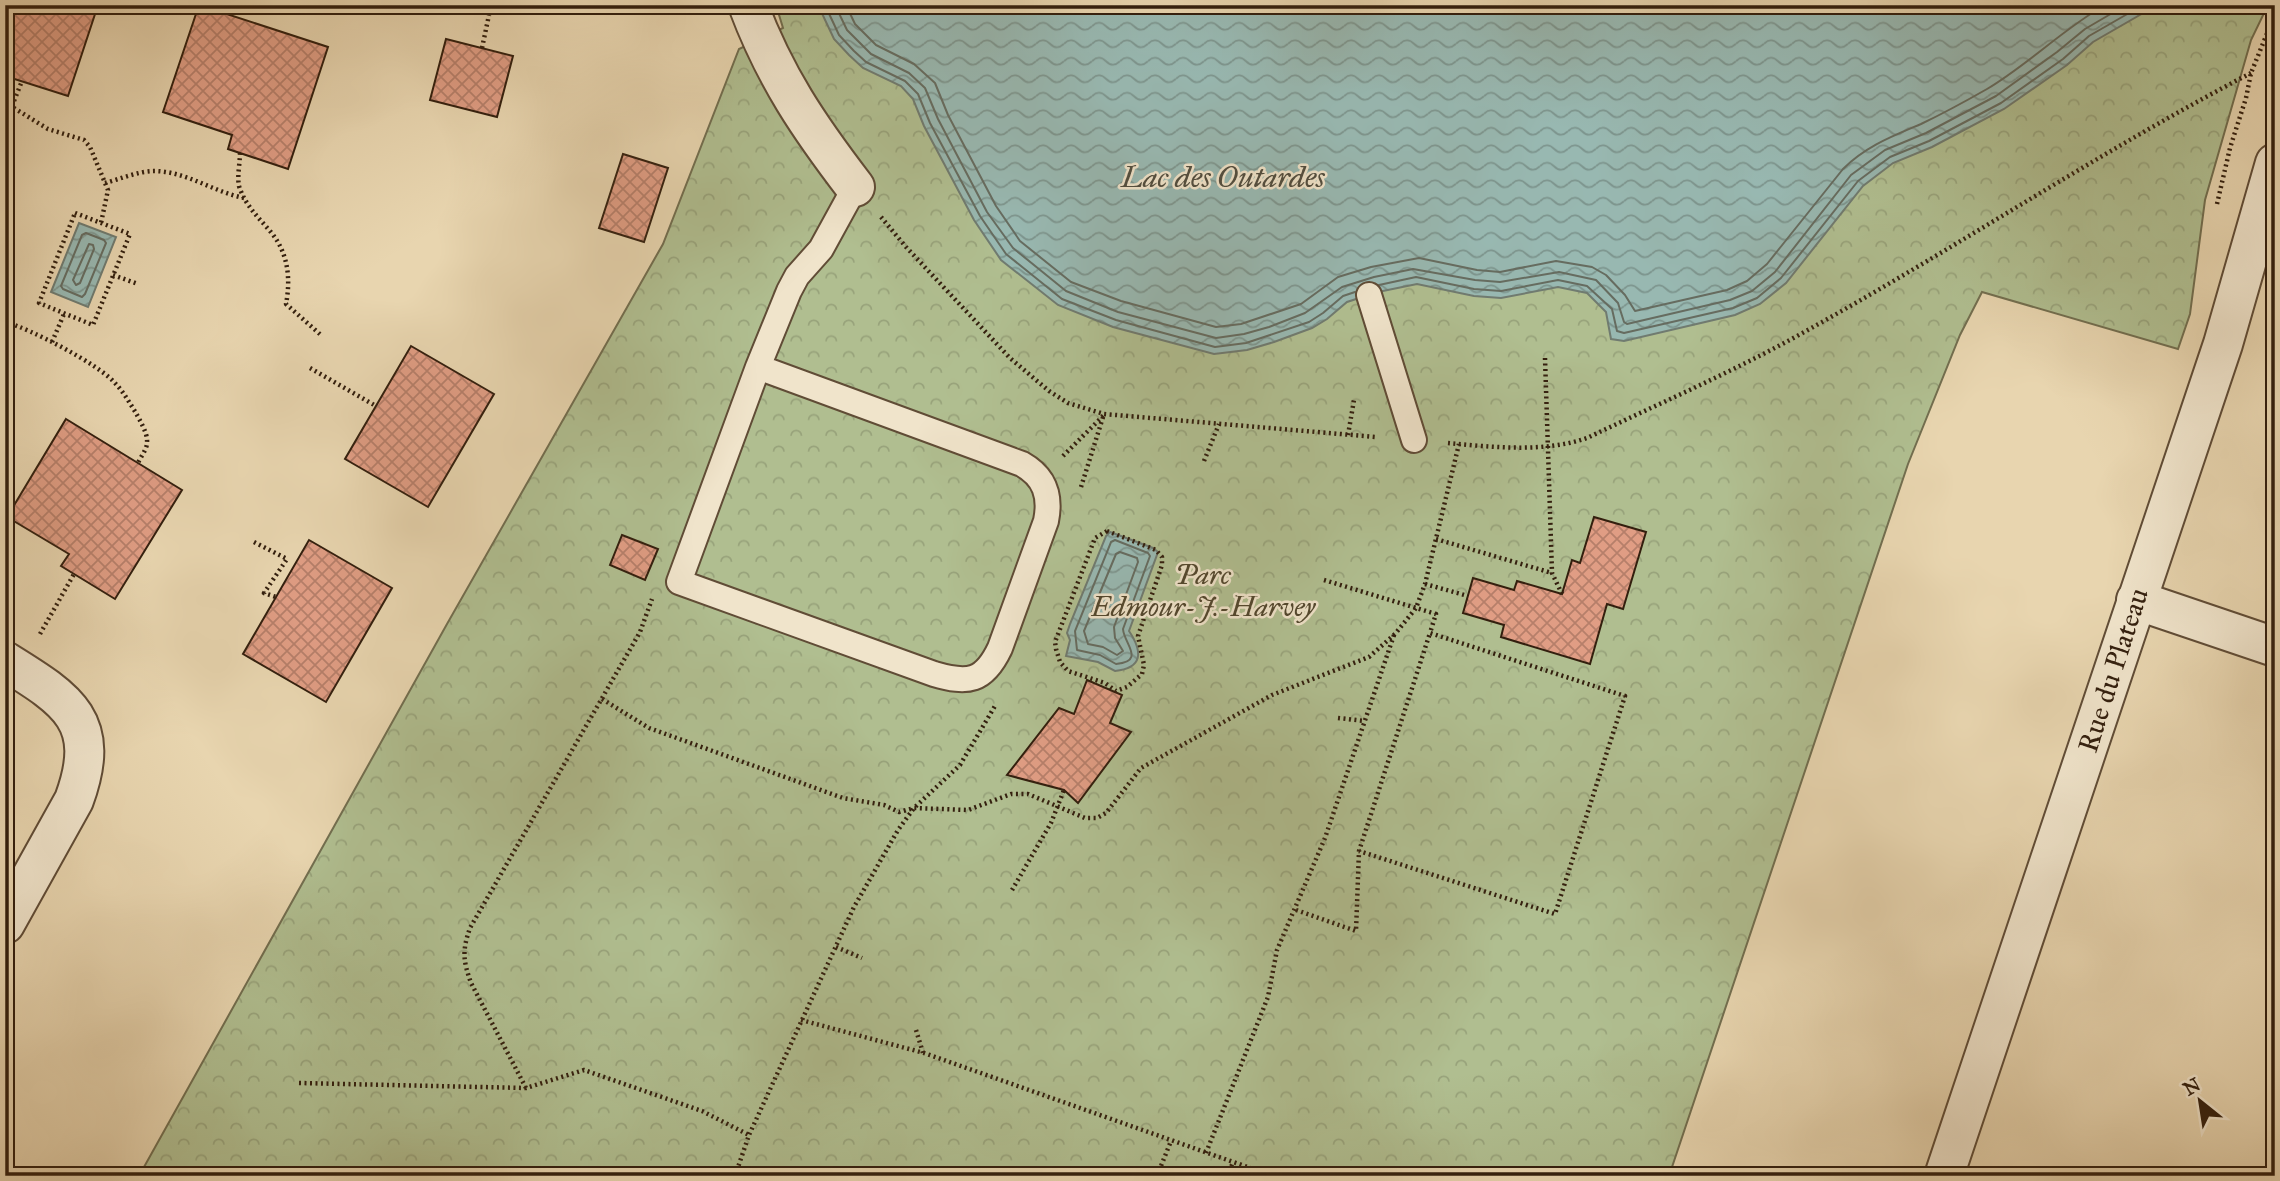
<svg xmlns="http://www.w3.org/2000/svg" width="2280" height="1181" font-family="'IM FELL Great Primer',serif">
	<defs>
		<pattern id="park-crowns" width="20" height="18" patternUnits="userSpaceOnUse" patternTransform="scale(1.75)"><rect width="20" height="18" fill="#b0be90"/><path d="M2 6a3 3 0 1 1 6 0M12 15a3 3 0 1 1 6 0" fill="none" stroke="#98a37b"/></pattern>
		<pattern id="water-waves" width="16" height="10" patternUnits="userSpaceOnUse" patternTransform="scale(1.75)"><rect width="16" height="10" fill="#98b8b1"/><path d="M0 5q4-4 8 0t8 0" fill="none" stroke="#7d958e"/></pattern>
		<pattern id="building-cross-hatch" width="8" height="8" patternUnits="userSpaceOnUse" patternTransform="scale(1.75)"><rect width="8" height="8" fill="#e09d84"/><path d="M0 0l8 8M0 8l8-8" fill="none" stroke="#b67f6a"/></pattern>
	</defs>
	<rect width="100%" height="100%" fill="#e8d5af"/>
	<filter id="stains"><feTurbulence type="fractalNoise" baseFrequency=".00286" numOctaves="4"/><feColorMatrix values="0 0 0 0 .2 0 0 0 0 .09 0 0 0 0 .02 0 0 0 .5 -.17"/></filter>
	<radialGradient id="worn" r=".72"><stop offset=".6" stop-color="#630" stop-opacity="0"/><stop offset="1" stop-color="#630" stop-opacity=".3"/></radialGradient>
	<polygon fill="url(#park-crowns)" stroke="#726e4f" stroke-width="2" points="776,5 2268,5 2251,40 2205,200 2190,314 2178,349 1982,292 1960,335 1908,464 1669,1176 139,1176 447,624 663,244 739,49 783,28"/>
	<g fill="url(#water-waves)" stroke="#707b70" stroke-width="2">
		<polygon points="818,5 2157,5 2093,42 2067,65 2004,109 1932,147 1893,163 1863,186 1786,283 1760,304 1735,315 1624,341 1611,339 1606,312 1587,293 1558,287 1501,298 1474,296 1417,284 1378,292 1347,302 1327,319 1312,328 1274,342 1247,350 1214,354 1113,327 1058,305 1001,260 974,220 924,126 913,99 901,86 863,68 849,55 834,39"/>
		<polygon points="79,223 116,237 88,307 51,292"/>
		<path d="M1110 532 1153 548 1158 552 1129 631C1143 652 1143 668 1115 671L1098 662 1066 656 1070 640 1067 633 1070 624 1106 536Z"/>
	</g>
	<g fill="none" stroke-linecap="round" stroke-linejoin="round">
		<g stroke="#666c60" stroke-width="2">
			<polyline points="825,5 839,35 854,51 866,62 905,81 918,94 930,123 980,216 1006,254 1062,299 1116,320 1215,347 1246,343 1309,322 1323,313 1343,296 1355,292"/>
			<polyline points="835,5 847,30 871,54 909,73 925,88 938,119 987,212 1013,248 1066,291 1118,312 1216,338 1244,334 1269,327 1305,313 1342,287 1374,277 1413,269 1475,280 1500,282 1559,272 1596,280 1618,303 1624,322 1627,324 1730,300 1752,291 1775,272 1851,175 1885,150 1926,133 1996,96 2057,52 2085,29 2126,5"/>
			<path d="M846 5 855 24 876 45 914 64 935 83 948 115 996 206 1020 241 1071 282 1121 301 1216 327 1241 324 1301 304 1338 277 1371 267 1419 258 1477 270 1500 272 1556 261 1592 267 1606 275 1625 295 1635 311 1727 290 1747 281 1767 264 1843 169C1866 146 1893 136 1921 124 1944 113 1966 101 1987 89 2029 64 2063 29 2105 5"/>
			<polygon points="86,233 104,240 106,243 85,294 82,297 63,289 61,286 82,235"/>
			<polygon points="89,244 93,245 94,249 80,283 76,285 73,280"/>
			<polyline points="1379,285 1416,277 1474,289 1501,291 1558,280 1587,286 1612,309 1617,331 1624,333 1733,308 1757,298 1781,278 1858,181 1890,157 1929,141 2001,103 2063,59 2089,36 2143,5"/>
			<path d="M1115 540 1148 553 1150 556 1123 629C1124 644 1146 661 1116 664L1100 655 1077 650 1075 631 1111 542Z"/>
			<polygon points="1120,552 1137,558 1138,562 1114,627 1115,638 1123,651 1117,655 1103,647 1088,644 1084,631 1116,554"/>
		</g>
	</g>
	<g fill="url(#building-cross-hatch)" stroke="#331f0e" stroke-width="2">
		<polygon points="5,5 98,5 68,96 5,76"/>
		<polygon points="199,5 328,47 288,169 228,149 232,135 163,112"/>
		<polygon points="446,39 513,56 497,117 430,100"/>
		<polygon points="623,154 668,168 644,242 599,228"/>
		<polygon points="411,346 494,394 428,507 345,459"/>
		<polygon points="66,419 182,490 115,599 61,566 69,554 7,517"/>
		<polygon points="1594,517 1646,532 1623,609 1607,604 1590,664 1501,637 1504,625 1463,613 1473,578 1514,590 1517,581 1562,594 1572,560 1580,563"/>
		<polygon points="622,535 658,549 645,580 610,565"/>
		<polygon points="309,540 392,588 326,702 243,654"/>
		<polygon points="1087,680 1122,695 1110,723 1131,732 1078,803 1064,790 1007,775 1059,708 1074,714"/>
	</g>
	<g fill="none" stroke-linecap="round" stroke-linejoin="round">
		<g stroke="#604c36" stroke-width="28">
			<g id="service">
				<polyline points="1369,295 1414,440"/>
				<path d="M758 367 1022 464C1045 477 1051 496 1046 521L1000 648C984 682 968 684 934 674L679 582 758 367 789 291 797 276 821 249 855 187"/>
			</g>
		</g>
		<g stroke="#604c36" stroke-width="42">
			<g id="minor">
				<path d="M748 5C775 77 809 127 855 187"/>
				<polyline points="2136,600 2275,647"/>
				<path d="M5 661C68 700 103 721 74 800L5 924"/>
				<polyline points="1944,1176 2223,344 2275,163"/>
			</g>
		</g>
		<g stroke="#331f0e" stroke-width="4.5" stroke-dasharray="2 3.5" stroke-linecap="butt">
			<polyline points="482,48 489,15"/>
			<polyline points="9,105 48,129 84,140 90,147 108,190 101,223"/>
			<polyline points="5,107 14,101 22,81"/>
			<path d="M240 153C240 163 237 176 239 186 245 205 258 217 270 231 288 252 291 278 286 304L322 336"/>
			<path d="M105 183C120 179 139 171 154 171 185 171 214 192 244 198"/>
			<polyline points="2217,204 2230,148 2246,98 2251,73 2275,14"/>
			<polygon points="75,213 130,234 93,325 39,303"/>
			<polyline points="881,217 906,247 1010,358 1049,391 1068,403 1104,414 1376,437"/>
			<polyline points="113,275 138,284"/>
			<path d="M5 322C29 328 98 364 114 382 123 391 129 402 136 413 140 421 148 433 147 443 147 449 140 458 138 463"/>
			<polyline points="52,342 64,314"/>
			<polyline points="1545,358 1552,573 1562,594"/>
			<polyline points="310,368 376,406"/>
			<polyline points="1348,435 1354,400"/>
			<path d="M1448 443C1492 447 1544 453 1587 438 1660 403 1735 371 1806 331 1956 248 2099 152 2251 73"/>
			<polyline points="1063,456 1104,415"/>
			<polyline points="1204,461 1219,424"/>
			<polyline points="1081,487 1104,414"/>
			<polygon points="1107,531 1156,550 1162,557 1162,565 1138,636 1144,665 1142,674 1127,687 1116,691 1105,683 1068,671 1060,662 1056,649 1055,642 1095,538"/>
			<polyline points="1436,539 1552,573"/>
			<polyline points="254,542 287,559 264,593 276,597"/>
			<polyline points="1324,580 1436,614 1430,633 1625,696 1555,914 1359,851"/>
			<polyline points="1425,584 1468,596"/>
			<polyline points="40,634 74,574"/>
			<polyline points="602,699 649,728 843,798 884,805 899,812 914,808 968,810 1011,794 1028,794 1085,818 1097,818 1106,813 1141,768 1272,695 1369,657 1395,634 1416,608 1425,584 1459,444"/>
			<polyline points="1338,718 1365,721"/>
			<polyline points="1012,890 1051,823 1064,790"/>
			<polyline points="1296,910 1356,931 1359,851 1430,633"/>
			<polyline points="836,947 862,958"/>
			<polyline points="801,1020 924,1053 1273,1176"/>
			<polyline points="916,1030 923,1053"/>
			<polyline points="299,1083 526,1088 584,1070 702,1111 749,1135"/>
			<path d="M526 1088 471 983C463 960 462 951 470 928L640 632 652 599"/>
			<polyline points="1206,1153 1268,997 1277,950 1325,838 1394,635"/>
			<polyline points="735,1176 749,1135 854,907 898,830 914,808 960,765 995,706"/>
			<polyline points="1157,1176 1171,1141"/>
			<polyline points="1226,1176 1233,1163"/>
		</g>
		<use href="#service" stroke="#f0e4cb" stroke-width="24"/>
		<use href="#minor" stroke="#f0e4cb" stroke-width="38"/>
	</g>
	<g text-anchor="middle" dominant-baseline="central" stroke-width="5" stroke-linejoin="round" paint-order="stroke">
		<g font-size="28" font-style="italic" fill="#52472e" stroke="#f0e4cb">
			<text x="1203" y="574">Parc<tspan x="1203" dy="32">Edmour-J.-Harvey</tspan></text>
		</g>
		<g font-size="28" fill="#331f0e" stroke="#f0e4cb">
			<text transform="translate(2113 670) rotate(-72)">Rue du Plateau</text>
		</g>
		<g font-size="30" font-style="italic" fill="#514d3f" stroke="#f0e4cb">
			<text x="1223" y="177">Lac des Outardes</text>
		</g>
	</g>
	<rect width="2280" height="1181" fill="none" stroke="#e8d5af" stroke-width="28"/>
	<rect x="7" y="7" width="2266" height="1167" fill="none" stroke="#331f0e" stroke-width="3.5"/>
	<rect x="14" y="14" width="2252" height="1153" fill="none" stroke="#331f0e" stroke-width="2"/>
	<g transform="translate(2200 1101) rotate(330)" stroke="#f0e4cb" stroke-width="5" paint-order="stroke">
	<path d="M0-5L12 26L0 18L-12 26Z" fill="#331f0e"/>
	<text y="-10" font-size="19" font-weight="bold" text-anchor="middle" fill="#331f0e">N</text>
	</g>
	<rect width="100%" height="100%" filter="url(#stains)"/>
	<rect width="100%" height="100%" fill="url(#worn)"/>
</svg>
